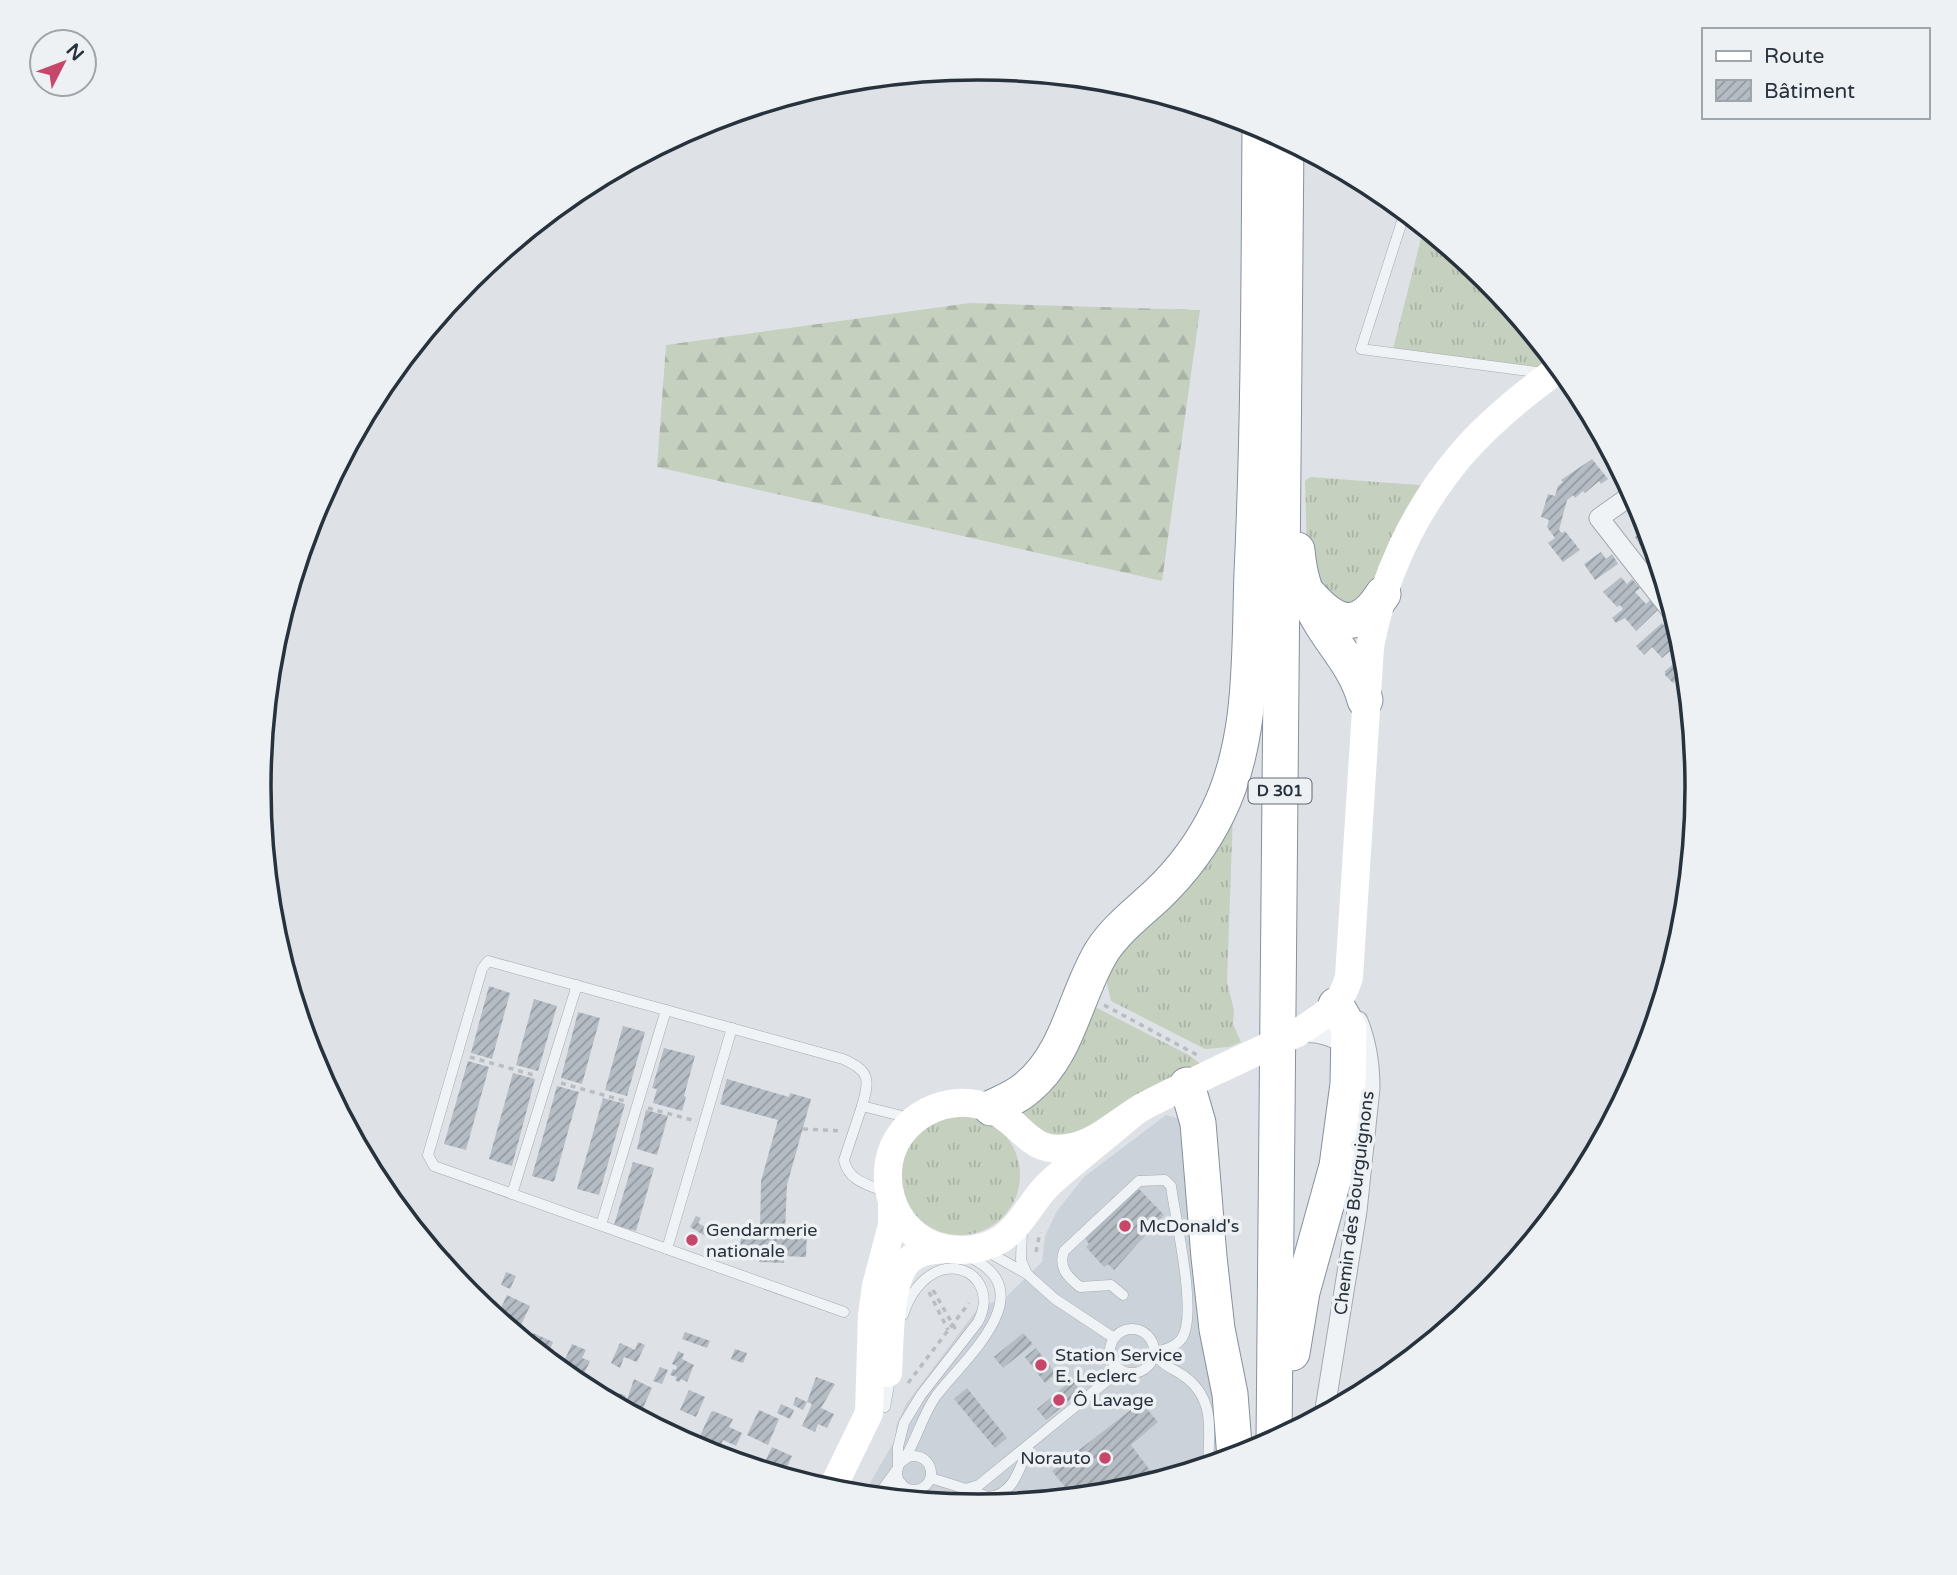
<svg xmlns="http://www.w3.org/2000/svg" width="1957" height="1575" font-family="'Varela Round',sans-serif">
	<defs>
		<pattern id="grass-tufts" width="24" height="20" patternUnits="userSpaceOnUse" patternTransform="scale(1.75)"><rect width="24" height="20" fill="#c6d0bf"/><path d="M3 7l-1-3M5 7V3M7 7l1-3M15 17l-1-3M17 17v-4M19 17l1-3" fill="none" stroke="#aab3a5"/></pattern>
		<pattern id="forest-firs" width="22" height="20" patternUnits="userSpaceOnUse" patternTransform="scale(1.75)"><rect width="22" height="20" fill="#c6d0bf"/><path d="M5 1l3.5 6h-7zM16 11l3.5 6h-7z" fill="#aab3a5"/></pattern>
		<pattern id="building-hatch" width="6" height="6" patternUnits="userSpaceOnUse" patternTransform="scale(1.75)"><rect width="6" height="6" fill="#b5bcc3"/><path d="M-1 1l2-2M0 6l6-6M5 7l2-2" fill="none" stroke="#9399a0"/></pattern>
	</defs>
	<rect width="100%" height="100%" fill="#dee2e7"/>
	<polygon fill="#ccd2d9" points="1166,1115 1180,1119 1219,1411 1217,1463 1118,1493 978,1507 863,1495 896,1438 896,1426 906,1404 978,1308 1006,1297 1042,1262 1045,1236 1057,1211 1084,1177"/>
	<g fill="url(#grass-tufts)">
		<polygon points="1424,227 1487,279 1560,368 1550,375 1392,353"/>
		<polygon points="1310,477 1432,486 1357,611 1320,593 1307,553 1305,481"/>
		<polygon points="1233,813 1227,982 1234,1010 1233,1024 1241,1042 1229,1047 1205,1049 1111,1001 1105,975 1111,956"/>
		<polygon points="1093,1006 1189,1055 1203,1066 1111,1116 1053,1142 1020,1114"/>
		<circle cx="960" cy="1175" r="60"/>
	</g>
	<polygon fill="url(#forest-firs)" points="970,303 1200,310 1162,581 657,467 666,345"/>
	<g fill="url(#building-hatch)">
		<polygon points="1592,459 1608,479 1601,484 1599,481 1585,493 1583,491 1575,498 1573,495 1567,500 1559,530 1562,533 1565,531 1580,550 1563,562 1548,543 1555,538 1547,527 1549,520 1541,517 1548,494 1555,496 1558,486 1563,482 1561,480"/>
		<polygon points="1648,528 1655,550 1646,555 1635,537"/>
		<polygon points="1601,552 1606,559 1612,554 1618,564 1595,580 1584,564"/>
		<polygon points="1621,577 1627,584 1632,579 1640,588 1635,592 1646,604 1650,600 1659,609 1636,631 1625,618 1616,623 1612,618 1623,609 1620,605 1617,607 1603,592"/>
		<polygon points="1662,623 1670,632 1675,627 1682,641 1662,658 1652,647 1644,655 1636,646"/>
		<polygon points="1685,654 1688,687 1680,678 1673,683 1665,675 1665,671"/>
		<polygon points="489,986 510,993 492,1059 471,1053"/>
		<polygon points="534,999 557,1006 538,1071 516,1065"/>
		<polygon points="578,1012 600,1018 582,1084 561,1078"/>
		<polygon points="623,1026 645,1032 627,1096 605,1090"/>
		<polygon points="664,1048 695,1056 684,1096 686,1097 682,1111 653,1103 657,1089 652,1088"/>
		<polygon points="468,1061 489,1067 466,1150 444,1144"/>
		<polygon points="513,1073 535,1079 512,1166 489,1159"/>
		<polygon points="727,1079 789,1097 790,1093 811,1099 787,1185 785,1231 807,1232 806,1257 784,1256 784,1263 759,1262 759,1255 740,1254 741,1229 760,1230 761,1181 778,1120 720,1104"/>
		<polygon points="557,1086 579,1092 554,1182 532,1176"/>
		<polygon points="603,1098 625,1104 599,1195 577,1189"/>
		<polygon points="646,1110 668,1116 657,1155 637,1149"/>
		<polygon points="633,1162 654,1168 636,1231 614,1225"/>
		<polygon points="1138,1188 1164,1215 1114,1270 1108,1264 1104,1267 1086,1247 1089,1244 1085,1238"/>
		<polygon points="696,1216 701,1218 698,1223 711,1230 707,1237 690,1227"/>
		<polygon points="441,1251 451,1254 446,1265 438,1257"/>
		<polygon points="506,1272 516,1276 510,1289 501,1285"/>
		<polygon points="478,1294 497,1302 492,1314 475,1301"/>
		<polygon points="507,1295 530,1306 520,1327 497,1317"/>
		<polygon points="685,1332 710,1341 707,1348 682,1339"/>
		<polygon points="533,1333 553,1342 546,1358 528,1344"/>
		<polygon points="1023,1333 1033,1344 1003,1368 994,1357"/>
		<polygon points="638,1342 645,1345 637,1362 624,1357 620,1368 611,1363 620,1343 635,1350"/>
		<polygon points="572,1344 586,1350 582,1358 590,1361 581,1380 560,1370"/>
		<polygon points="1036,1348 1056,1374 1045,1383 1025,1357"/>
		<polygon points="735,1349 747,1353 743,1363 731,1359"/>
		<polygon points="678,1351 684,1354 682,1359 694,1365 687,1382 681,1379 679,1382 675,1380 677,1377 670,1375 673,1369 676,1370 677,1366 672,1364"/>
		<polygon points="660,1367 668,1370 662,1384 653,1381"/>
		<polygon points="816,1377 835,1384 821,1408 834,1414 827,1428 818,1424 815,1432 802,1426 812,1404 807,1402 803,1410 793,1405 796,1397 807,1402"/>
		<polygon points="634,1379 652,1388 642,1410 626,1403"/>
		<polygon points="1072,1380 1081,1391 1046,1420 1037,1409"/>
		<polygon points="967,1388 1007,1438 995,1448 954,1399"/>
		<polygon points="689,1390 705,1397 696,1417 680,1410"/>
		<polygon points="619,1393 626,1396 621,1408 614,1404"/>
		<polygon points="1141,1402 1158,1422 1131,1445 1158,1481 1118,1493 1073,1497 1052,1471"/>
		<polygon points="781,1404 794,1410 790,1419 777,1413"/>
		<polygon points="759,1410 779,1419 768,1445 747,1435"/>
		<polygon points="713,1411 733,1419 729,1427 742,1433 736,1446 723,1440 721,1445 700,1436 711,1412"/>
		<polygon points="772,1447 792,1456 783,1476 763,1466"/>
	</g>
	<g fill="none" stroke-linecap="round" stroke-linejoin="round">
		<g stroke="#a4aab1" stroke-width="11">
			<g id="lane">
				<polyline points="1405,212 1361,349 1544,373"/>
				<path d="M886 1192C869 1185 848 1181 844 1160L862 1106 910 1118"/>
				<polyline points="512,1194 577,985"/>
				<polyline points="601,1225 666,1010"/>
				<polyline points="1022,1230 1021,1260 1027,1274"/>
				<polyline points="667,1249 732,1028"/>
				<polyline points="988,1252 1027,1274 1055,1299 1114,1338"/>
				<path d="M1123 1295 1111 1285 1080 1287C1068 1277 1058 1268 1064 1251L1139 1181 1165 1180 1171 1186C1175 1217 1198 1314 1182 1338 1176 1347 1164 1350 1154 1353 1162 1365 1172 1368 1184 1376 1216 1399 1209 1432 1208 1466"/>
				<path d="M844 1312 434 1166 428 1155 482 969 488 961 843 1059C870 1071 870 1079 862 1106"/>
				<circle cx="1132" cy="1351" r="22"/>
				<polyline points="885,1407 891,1374"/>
				<circle cx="914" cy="1473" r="17"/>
				<path d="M904 1460C917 1439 922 1416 936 1396 964 1359 1045 1292 969 1257"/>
				<polyline points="931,1478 966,1489 979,1485 1109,1379 1114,1365"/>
				<polyline points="967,1489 1005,1504"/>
				<path d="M877 1497 898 1468V1447L904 1423 921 1395 978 1322C1005 1270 929 1237 903 1315"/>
				<path d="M987 1497C1012 1497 1020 1469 1028 1448"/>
				<polyline points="891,1498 898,1479"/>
				<polyline points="899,1499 901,1483"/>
			</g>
		</g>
		<g stroke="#a4aab1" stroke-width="21">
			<g id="street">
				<polyline points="1633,494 1599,518 1673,613"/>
				<path d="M1297 1033C1320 1031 1334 1036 1353 1049"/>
				<path d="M1324 1415 1357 1211 1370 1088C1370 1064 1367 1043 1358 1021"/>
			</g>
		</g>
		<g stroke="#86919d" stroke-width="37">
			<g id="highway">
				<path d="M1297 550C1299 576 1306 599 1320 621 1336 648 1357 669 1365 700"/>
				<path d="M1310 596C1338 627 1359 631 1383 594"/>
				<polyline points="1187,1085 1198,1123 1209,1257 1217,1329 1230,1394 1235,1458"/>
				<path d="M991 1108C1004 1102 1017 1097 1028 1087 1069 1053 1075 995 1102 951 1117 928 1139 912 1158 894 1183 870 1203 843 1218 812 1254 739 1249 652 1252 573 1259 424 1259 275 1260 126"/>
				<polyline points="1292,1353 1302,1292 1337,1166 1348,1084 1349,1028 1336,1005"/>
				<polyline points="1274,1441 1286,140"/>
			</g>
		</g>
		<g stroke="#b8bdc1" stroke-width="3.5" stroke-dasharray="5 5" stroke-linecap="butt">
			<polyline points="1104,1005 1199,1056"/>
			<polyline points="470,1057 537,1076"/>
			<polyline points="561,1083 628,1102"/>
			<polyline points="648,1108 692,1120"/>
			<polyline points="803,1129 843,1131"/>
			<polyline points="1036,1252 1040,1232"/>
			<polyline points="933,1290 957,1332"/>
			<polyline points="929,1292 948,1330"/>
			<polyline points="908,1383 969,1303"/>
		</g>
		<use href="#lane" stroke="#f0f3f5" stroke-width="10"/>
		<use href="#street" stroke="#f0f3f5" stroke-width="19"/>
		<g stroke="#fff" stroke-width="28">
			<path d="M1297 1033C1323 1016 1340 1009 1349 977L1370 647C1383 577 1414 511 1460 456 1488 423 1525 393 1560 368"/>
			<path d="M1132 1114C1105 1137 1077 1159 1051 1182 1035 1196 1026 1217 1011 1231 985 1257 936 1256 910 1230 892 1212 885 1187 889 1162 897 1117 949 1090 991 1109 1024 1123 1029 1157 1073 1147 1100 1141 1122 1118 1146 1105 1171 1092 1197 1080 1222 1068"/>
			<path d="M888 1373C890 1345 888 1280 909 1260 919 1251 932 1250 945 1249"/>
			<polyline points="831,1491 869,1413 872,1315 876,1286 892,1225 892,1203"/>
		</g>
		<use href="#highway" stroke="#fff" stroke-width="35"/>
		<polyline stroke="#fff" stroke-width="28" points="1222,1068 1297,1033"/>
	</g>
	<g fill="#c7476a" stroke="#edf1f4" stroke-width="2.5">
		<circle cx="1125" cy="1226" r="7"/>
		<circle cx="692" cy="1240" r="7"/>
		<circle cx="1041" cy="1365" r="7"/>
		<circle cx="1059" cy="1400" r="7"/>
		<circle cx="1105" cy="1458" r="7"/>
	</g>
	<g text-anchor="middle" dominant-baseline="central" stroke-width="7" stroke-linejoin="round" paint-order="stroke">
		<rect fill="#edf1f4" stroke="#636b74" stroke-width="2" x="1248.5" y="778.5" width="63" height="25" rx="5"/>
		<g font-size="16" font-weight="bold" fill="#28323d">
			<text x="1280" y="791">D 301</text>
		</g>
		<g font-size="18" fill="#28323d" stroke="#edf1f4">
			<text transform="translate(1354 1203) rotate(-83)">Chemin des Bourguignons</text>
		</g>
		<g font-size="18" fill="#28323d" stroke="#edf1f4" text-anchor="start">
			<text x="1139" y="1226">McDonald's</text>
			<text x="706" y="1230">Gendarmerie<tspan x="706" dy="21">nationale</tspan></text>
			<text x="1055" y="1355">Station Service<tspan x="1055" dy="21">E. Leclerc</tspan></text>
			<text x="1073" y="1400">Ô Lavage</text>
			<text x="1091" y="1458" text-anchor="end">Norauto</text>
		</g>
	</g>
	<path d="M0 0H1957V1575H0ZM271 787a707 707 0 1 1 1414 0a707 707 0 1 1-1414 0Z" fill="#edf1f4" fill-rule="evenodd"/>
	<path fill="none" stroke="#28323d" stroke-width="3.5" d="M271 787a707 707 0 1 1 1414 0a707 707 0 1 1-1414 0Z"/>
	<rect x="1702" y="28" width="228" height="91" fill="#edf1f4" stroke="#9ea5ab" stroke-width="2"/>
	<rect x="1716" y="51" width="35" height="10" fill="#ffffff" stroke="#9ea5ab" stroke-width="2"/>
	<text x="1764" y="63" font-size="21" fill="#28323d">Route</text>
	<rect x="1716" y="80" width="35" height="21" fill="url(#building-hatch)" stroke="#9ea5ab" stroke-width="2"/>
	<text x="1764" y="98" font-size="21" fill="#28323d">Bâtiment</text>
	<g transform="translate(63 63) rotate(48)"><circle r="33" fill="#edf1f4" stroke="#9ea5ab" stroke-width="2"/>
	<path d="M0-5L12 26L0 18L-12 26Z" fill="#c7476a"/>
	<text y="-10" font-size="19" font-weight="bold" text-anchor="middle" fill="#28323d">N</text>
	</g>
</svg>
